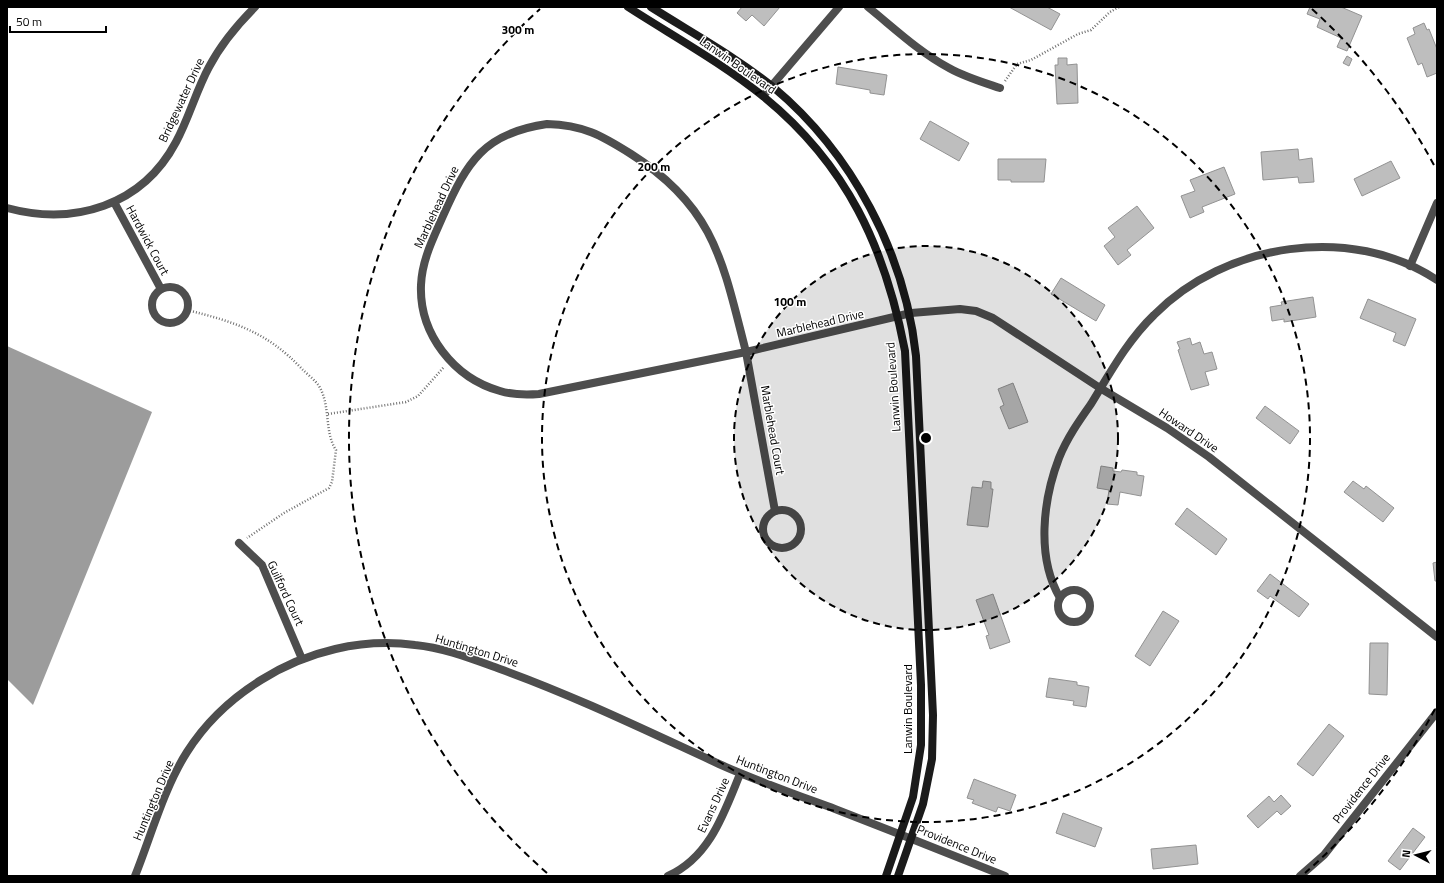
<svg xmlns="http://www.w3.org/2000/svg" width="1444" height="883" font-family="'Titillium Web',sans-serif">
	<rect width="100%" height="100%" fill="#fff"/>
	<polygon fill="#9c9c9c" points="7,346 152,412 33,705 7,679"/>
	<g fill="#bebebe" stroke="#929292">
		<polygon points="742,7 780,7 764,26 752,15 746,21 737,13"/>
		<polygon points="1009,7 1047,7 1060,14 1051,30"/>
		<polygon points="1310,7 1341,7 1362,16 1347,51 1337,47 1341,38 1317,27 1320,19 1307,14"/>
		<polygon points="1424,23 1427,30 1429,29 1437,49 1437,73 1427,77 1422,63 1418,65 1407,38 1415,34 1413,28"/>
		<polygon points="1347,56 1352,59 1349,66 1343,63"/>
		<polygon points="1058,58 1067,58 1067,65 1077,64 1078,103 1057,104 1055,65 1058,65"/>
		<polygon points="838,67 887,75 884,95 870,93 870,90 836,84"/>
		<polygon points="930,121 969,143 959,161 920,139"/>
		<polygon points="1298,149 1299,160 1312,158 1314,182 1299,183 1298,177 1263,180 1261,152"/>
		<polygon points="998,159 1046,159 1044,182 1011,182 1011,180 998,180"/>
		<polygon points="1391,161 1400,178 1362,196 1354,179"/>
		<polygon points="1224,167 1235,194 1202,207 1204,212 1190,218 1181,196 1195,191 1190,180"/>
		<polygon points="1137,206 1154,228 1127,250 1131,255 1118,265 1104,246 1115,237 1108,228"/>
		<polygon points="1061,278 1105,305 1096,321 1051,294"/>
		<polygon points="1313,297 1316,317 1284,322 1284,319 1272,321 1270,307 1282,305 1281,302"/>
		<polygon points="1368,299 1416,319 1405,346 1393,341 1396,333 1360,318"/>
		<polygon points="1190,338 1192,345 1200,342 1204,354 1212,352 1217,369 1205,372 1209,385 1191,390 1178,350 1180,349 1177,342"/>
		<polygon points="1013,383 1028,422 1009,429 1000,407 1004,405 998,389"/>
		<polygon points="1265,406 1299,431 1290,444 1256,418"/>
		<polygon points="1101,466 1113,468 1113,471 1121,472 1122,470 1137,472 1137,475 1144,476 1141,496 1120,492 1118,505 1107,504 1109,490 1097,488"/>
		<polygon points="983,481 991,482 991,489 993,489 988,527 967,525 972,487 982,488"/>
		<polygon points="1353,481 1364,489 1366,486 1394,508 1383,522 1344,492"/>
		<polygon points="1187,508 1227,539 1216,555 1175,524"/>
		<polygon points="1437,562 1437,581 1435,581 1433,563"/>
		<polygon points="1270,574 1309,604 1299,617 1270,596 1268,599 1257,591"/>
		<polygon points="993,594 1010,642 990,649 986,636 989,635 976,600"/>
		<polygon points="1163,611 1179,621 1150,666 1135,656"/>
		<polygon points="1370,643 1388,643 1387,695 1369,694"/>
		<polygon points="1049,678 1077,682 1077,685 1089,687 1086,707 1073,705 1074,701 1046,697"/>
		<polygon points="1329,724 1344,736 1313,776 1297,764"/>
		<polygon points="974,779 1016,795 1010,811 998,807 996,812 972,803 974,800 967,798"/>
		<polygon points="1281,795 1291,806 1281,815 1277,811 1258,828 1247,816 1269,796 1274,802"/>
		<polygon points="1063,813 1102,828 1095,847 1056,833"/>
		<polygon points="1413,828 1425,837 1400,870 1388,861"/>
		<polygon points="1196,845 1198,864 1153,869 1151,849"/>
	</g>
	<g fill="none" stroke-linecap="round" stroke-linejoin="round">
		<g stroke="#707070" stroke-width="2.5" stroke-dasharray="1 2" stroke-linecap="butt">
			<polyline points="1005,81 1017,64 1031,60 1078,34 1091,30 1110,12 1119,7"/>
			<path d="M187 310C235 322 267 332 302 369 307 374 315 380 319 386 331 406 324 432 336 450L332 482 329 488 284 513 247 538"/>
			<polyline points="328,414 406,402 418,396 444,367"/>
		</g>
		<g stroke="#4e4e4e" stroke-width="8">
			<path d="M868 7C894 28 919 52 949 68 965 77 982 82 1000 88"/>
			<polyline points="763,96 839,7"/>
			<path d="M547 124C583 125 601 135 631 154 715 207 723 263 746 352L539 394C526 395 513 395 500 391 454 378 419 334 421 285 422 260 433 239 443 216 467 162 484 133 547 124Z"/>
			<polyline points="114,202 161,289"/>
			<path d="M7 208C74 226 142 206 176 142 189 118 196 91 209 67 221 44 237 25 255 7"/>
			<polyline points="1410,266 1437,203"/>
			<circle cx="170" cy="305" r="18"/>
			<circle cx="782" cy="529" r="19"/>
			<polyline points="775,511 746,352 911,313 960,309 976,311 993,318 1100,388 1167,428 1209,457 1437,637"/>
			<polyline points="239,543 262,565 302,659"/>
			<circle cx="1074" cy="606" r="16"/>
			<path d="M1060 598C1036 557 1043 500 1059 458 1067 438 1079 421 1091 404 1110 373 1128 340 1154 315 1225 243 1351 223 1437 280"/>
			<path d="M135 876C151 836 164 788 187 752 206 722 232 698 261 680 307 651 362 638 415 645 445 648 472 659 500 669 575 696 647 731 719 764 757 781 797 795 835 809 892 831 948 853 1005 876"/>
			<path d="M668 876C710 857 724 813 740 774"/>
			<polyline points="1300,876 1324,855 1437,712"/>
		</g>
		<g stroke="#1b1b1b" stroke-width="8">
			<path d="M628 7C673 36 722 63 764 97 847 165 885 247 905 351L921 685V745L913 797 886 876"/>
			<path d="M651 7C692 33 736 57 773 87 852 153 905 253 916 356L933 715 932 759 923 804 898 876"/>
		</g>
	</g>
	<circle cx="926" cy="438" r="192" fill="#000" fill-opacity=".12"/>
	<g fill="none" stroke="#000" stroke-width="2" stroke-dasharray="7 5">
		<circle cx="926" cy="438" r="192"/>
		<circle cx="926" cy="438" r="384"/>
		<path d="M1435 709A577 577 0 0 1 1305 873M547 873A577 577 0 0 1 540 9M1312 9A577 577 0 0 1 1435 167"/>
	</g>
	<g text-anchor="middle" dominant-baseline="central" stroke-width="3" stroke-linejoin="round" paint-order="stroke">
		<g font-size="12" fill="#000" stroke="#fff">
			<text transform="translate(738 65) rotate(35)">Lanwin Boulevard</text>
			<text transform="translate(181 100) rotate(-65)">Bridgewater Drive</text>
			<text transform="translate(436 207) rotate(-65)">Marblehead Drive</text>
			<text transform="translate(148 240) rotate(62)">Hardwick Court</text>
			<text transform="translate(820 323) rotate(-13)">Marblehead Drive</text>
			<text transform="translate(893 387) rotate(-94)">Lanwin Boulevard</text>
			<text transform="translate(773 430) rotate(80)">Marblehead Court</text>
			<text transform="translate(1189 430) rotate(34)">Howard Drive</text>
			<text transform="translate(286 593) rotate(65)">Guilford Court</text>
			<text transform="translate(477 650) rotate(17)">Huntington Drive</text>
			<text transform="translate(907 709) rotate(-90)">Lanwin Boulevard</text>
			<text transform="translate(777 774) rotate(21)">Huntington Drive</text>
			<text transform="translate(1361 788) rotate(-52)">Providence Drive</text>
			<text transform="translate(153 800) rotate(-67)">Huntington Drive</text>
			<text transform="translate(713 805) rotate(-65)">Evans Drive</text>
			<text transform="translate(957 844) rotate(22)">Providence Drive</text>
		</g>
	</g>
	<circle cx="926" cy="438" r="6" fill="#000" stroke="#fff" stroke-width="2"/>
	<g font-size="12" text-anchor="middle" font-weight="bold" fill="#000" stroke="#fff" stroke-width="3" stroke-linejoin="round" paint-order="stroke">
		<text x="518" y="34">300 m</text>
		<text x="654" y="171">200 m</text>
		<text x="790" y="306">100 m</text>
	</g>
	<rect width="1444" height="883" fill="none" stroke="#000000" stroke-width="16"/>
	<g transform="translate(1416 855) rotate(277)" stroke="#ffffff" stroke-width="3" paint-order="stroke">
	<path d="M0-3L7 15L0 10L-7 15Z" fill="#000000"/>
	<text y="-6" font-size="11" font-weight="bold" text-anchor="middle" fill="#000000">N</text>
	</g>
	<path d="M10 26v6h96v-6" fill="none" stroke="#000000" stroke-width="2"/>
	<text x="16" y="26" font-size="12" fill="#000000" stroke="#ffffff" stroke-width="3" paint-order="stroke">50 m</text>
</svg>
